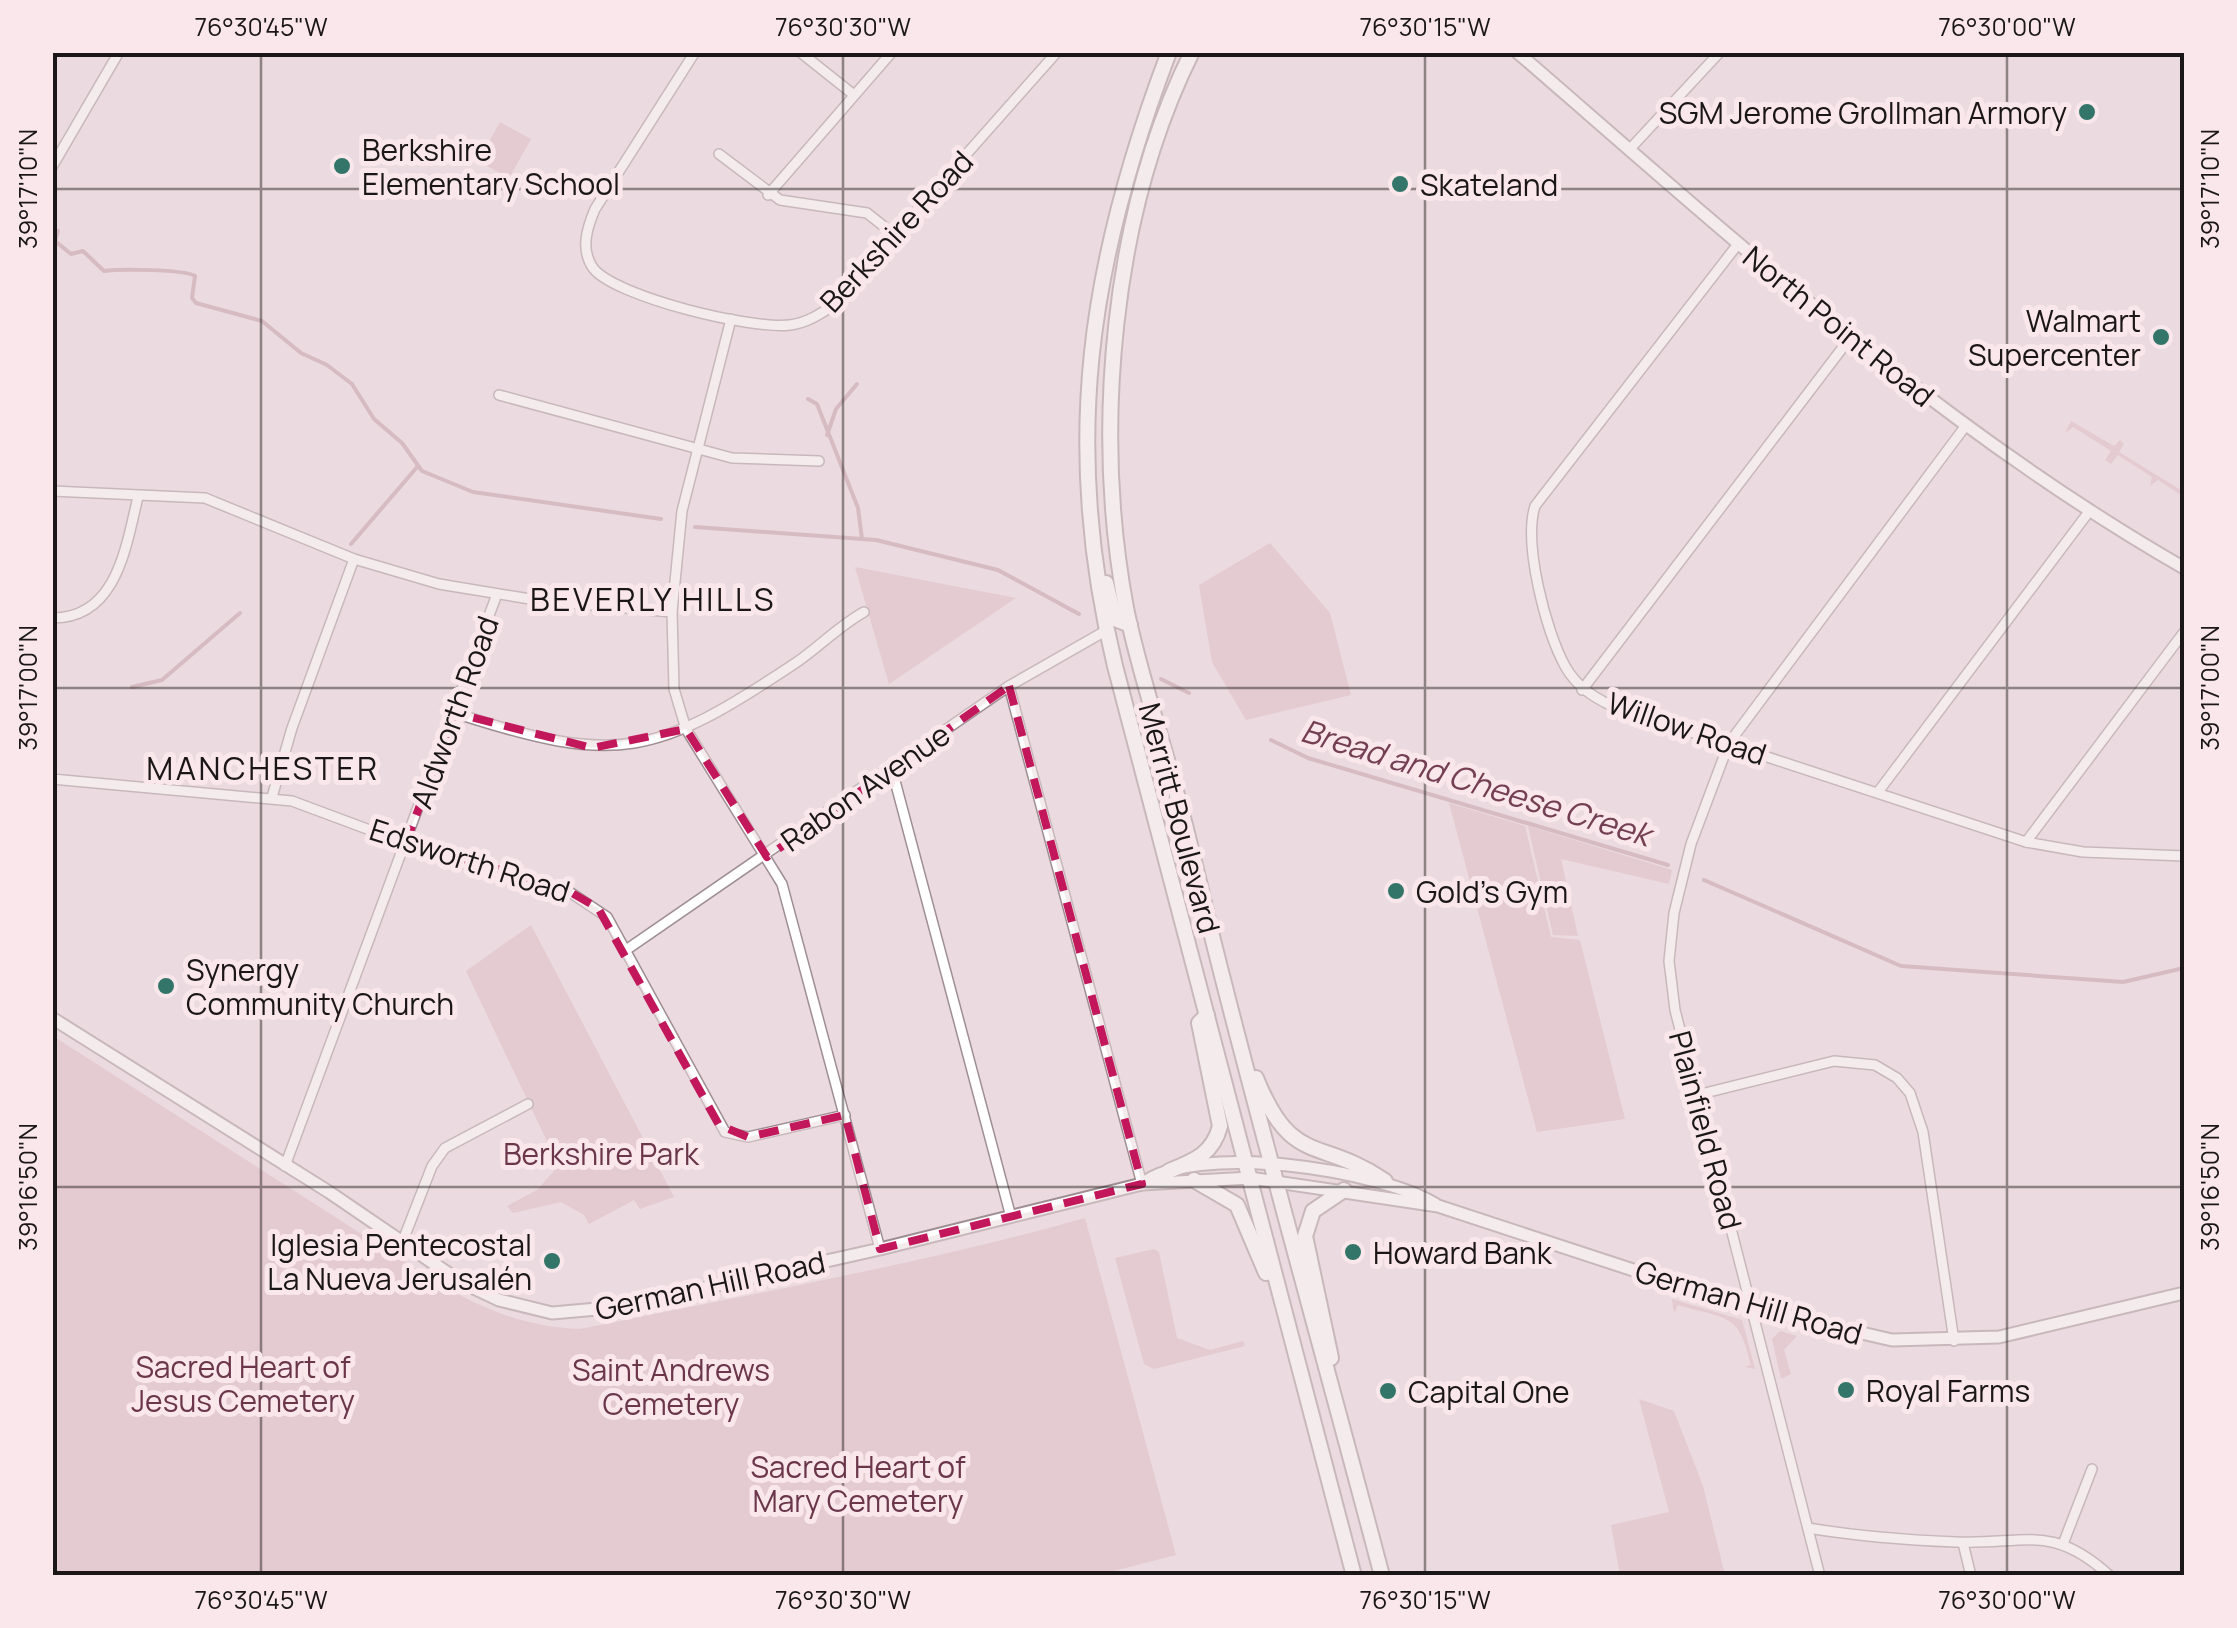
<svg xmlns="http://www.w3.org/2000/svg" width="2237" height="1628" font-family="Manrope,sans-serif">
	<rect width="100%" height="100%" fill="#ebdadf"/>
	<g fill="#dbb5c1">
		<polygon points="500,122 531,139 509,178 478,161"/>
		<polygon points="2071,421 2114,446 2120,440 2124,444 2119,452 2184,492 2184,497 2158,480 2150,486 2152,477 2118,455 2111,464 2105,460 2111,451 2073,427 2065,433"/>
		<polygon points="1270,543 1330,613 1351,695 1246,720 1212,662 1199,585"/>
		<polygon points="855,567 1016,598 889,684"/>
		<polygon points="1449,803 1525,826 1551,937 1580,940 1625,1119 1537,1132"/>
		<polygon points="1528,826 1672,870 1669,884 1561,859 1578,936 1553,935"/>
		<polygon points="531,925 674,1197 640,1209 634,1200 589,1224 584,1215 561,1202 513,1213 507,1206 537,1190 554,1171 546,1139 466,971"/>
		<path d="M53 1036 438 1283C484 1310 526 1327 580 1329 748 1295 921 1264 1085 1218L1176 1555 1094 1576 53 1575Z"/>
		<polygon points="1154,1249 1159,1252 1177,1338 1210,1350 1243,1341 1245,1346 1154,1369 1144,1364 1115,1258"/>
		<path d="M1672 1299 1742 1320 1755 1369 1745 1367 1751 1365C1738 1311 1728 1320 1678 1305L1674 1313Z"/>
		<polygon points="1780,1331 1797,1336 1784,1350 1791,1374 1781,1379 1772,1339"/>
		<polygon points="1639,1399 1674,1411 1703,1486 1725,1575 1620,1575 1611,1525 1669,1512"/>
	</g>
	<g fill="none" stroke-linecap="round" stroke-linejoin="round">
		<g stroke="#bc96a1" stroke-width="4">
			<path d="M52 229 58 231 55 241 71 254 83 251 104 271C118 269 184 269 195 276L192 298 196 303 262 321 301 353 327 365 352 384 374 419 402 443 422 471 473 492 661 519"/>
			<polyline points="808,399 817,404 858,508 862,539"/>
			<polyline points="827,435 836,409 857,384"/>
			<polyline points="695,527 876,540 998,570 1079,614"/>
			<polyline points="351,544 418,466"/>
			<polyline points="1161,679 1189,693"/>
			<polyline points="132,687 162,680 240,613"/>
			<polyline points="1271,740 1308,758 1668,865"/>
			<polyline points="1704,880 1901,966 2123,982 2184,968"/>
		</g>
		<g stroke="#9e8e92" stroke-width="12">
			<g id="minor">
				<path d="M695 52 595 209C587 228 580 249 593 268 615 297 753 330 790 325 806 323 819 315 832 306L1057 52"/>
				<polyline points="800,52 854,95"/>
				<polyline points="1629,150 1720,52"/>
				<polyline points="719,154 780,200 867,213 896,236"/>
				<polyline points="52,167 119,52"/>
				<polyline points="768,195 892,52"/>
				<path d="M1738 244 1535 506C1523 544 1546 631 1565 666 1576 686 1593 697 1612 706L2026 842 2083 852 2184 856"/>
				<polyline points="731,319 682,511 672,612 674,689 686,729 782,884 880,1249"/>
				<polyline points="499,395 732,458 819,461"/>
				<polyline points="52,491 205,498 354,559 439,584 536,600 672,612"/>
				<path d="M52 618C117 619 126 546 138 497"/>
				<polyline points="1009,686 1142,1184"/>
				<polyline points="1582,690 1850,338"/>
				<path d="M455 713C618 766 655 757 797 662 820 646 839 626 864 612"/>
				<polyline points="891,766 1011,1217"/>
				<polyline points="52,779 292,801 453,861 565,889 607,917 725,1132 748,1137 845,1115"/>
				<polyline points="1878,792 2088,513"/>
				<polyline points="272,797 292,728 354,559"/>
				<polyline points="2026,842 2184,632"/>
				<polyline points="626,950 1009,686 1107,630"/>
				<polyline points="1697,1095 1834,1061 1875,1065 1897,1078 1910,1093 1923,1132 1954,1341"/>
				<polyline points="285,1166 497,594"/>
				<polyline points="402,1243 432,1166 445,1148 528,1104"/>
				<path d="M1808 1528C1857 1536 1906 1540 1956 1542 2024 1545 2051 1522 2110 1576"/>
				<polyline points="1963,1543 1971,1576"/>
				<polyline points="2063,1544 2092,1469"/>
				<polyline points="1820,1576 1675,1010 1669,961 1674,913 1691,844 1729,743 1964,428"/>
			</g>
		</g>
		<g stroke="#9e8e92" stroke-width="15">
			<g id="tertiary">
				<path d="M1517 52C1731 237 1938 427 2184 568"/>
				<polyline points="52,1018 329,1192 461,1282 499,1300 552,1313 620,1307 880,1249 1142,1184 1250,1178 1438,1206 1740,1305 1892,1340 1999,1337 2184,1293"/>
				<path d="M1142 1184C1196 1141 1379 1170 1435 1204"/>
			</g>
		</g>
		<g stroke="#9e8e92" stroke-width="18">
			<g id="primary">
				<path d="M1169 52C1089 263 1061 444 1115 666L1354 1576"/>
				<path d="M1192 52C1111 215 1093 431 1126 608 1137 662 1154 714 1169 767 1185 820 1197 874 1210 928 1264 1145 1325 1359 1382 1576"/>
				<polyline points="1106,583 1115,619 1130,625"/>
				<path d="M1256 1078C1292 1168 1319 1136 1385 1181"/>
				<path d="M1169 1171C1194 1161 1213 1154 1220 1126L1199 1023 1207 1015"/>
				<polyline points="1194,1180 1237,1205 1266,1273"/>
				<polyline points="1331,1358 1305,1236 1313,1211 1344,1190"/>
			</g>
		</g>
		<use href="#minor" stroke="#fff" stroke-width="9"/>
		<use href="#tertiary" stroke="#fff" stroke-width="11"/>
		<use href="#primary" stroke="#fff" stroke-width="14"/>
	</g>
	<path d="M0 0H2237V1628H0ZM1009 686 1142 1184 880 1249 845 1115 748 1137 719 1125 598 908 565 889 406 842 455 713 592 748 686 729 767 857Z" fill="#ebdadf" fill-opacity=".55" fill-rule="evenodd"/>
	<path fill="none" stroke="#c2185b" stroke-width="8" stroke-dasharray="20 12" stroke-linejoin="round" d="M1009 686 1142 1184 880 1249 845 1115 748 1137 719 1125 598 908 565 889 406 842 455 713 592 748 686 729 767 857Z"/>
	<path fill="none" stroke="#1b1617" stroke-width="2.5" stroke-opacity="0.45" d="M261 52V1576M843 52V1576M1425 52V1576M2007 52V1576M52 189H2184M52 688H2184M52 1187H2184"/>
	<g fill="#337669" stroke="#f9e7ec" stroke-width="4">
		<circle cx="2087" cy="112" r="10"/>
		<circle cx="342" cy="166" r="10"/>
		<circle cx="1400" cy="184" r="10"/>
		<circle cx="2161" cy="337" r="10"/>
		<circle cx="1396" cy="891" r="10"/>
		<circle cx="166" cy="986" r="10"/>
		<circle cx="1353" cy="1252" r="10"/>
		<circle cx="552" cy="1261" r="10"/>
		<circle cx="1846" cy="1390" r="10"/>
		<circle cx="1388" cy="1391" r="10"/>
	</g>
	<g text-anchor="middle" dominant-baseline="central" stroke-width="10" stroke-linejoin="round" paint-order="stroke">
		<g font-size="30" fill="#1b1617" stroke="#f9e7ec" text-anchor="start">
			<text x="2067" y="112" text-anchor="end">SGM Jerome Grollman Armory</text>
			<text x="362" y="149">Berkshire<tspan x="362" dy="34">Elementary School</tspan></text>
			<text x="1420" y="184">Skateland</text>
			<text x="2141" y="320" text-anchor="end">Walmart<tspan x="2141" dy="34">Supercenter</tspan></text>
			<text x="1416" y="891">Gold's Gym</text>
			<text x="186" y="969">Synergy<tspan x="186" dy="34">Community Church</tspan></text>
			<text x="532" y="1244" text-anchor="end">Iglesia Pentecostal<tspan x="532" dy="34">La Nueva Jerusalén</tspan></text>
			<text x="1373" y="1252">Howard Bank</text>
			<text x="1866" y="1390">Royal Farms</text>
			<text x="1408" y="1391">Capital One</text>
		</g>
		<g font-size="30" fill="#1b1617" stroke="#f9e7ec">
			<text transform="translate(896 231) rotate(-47)">Berkshire Road</text>
			<text transform="translate(1839 326) rotate(39)">North Point Road</text>
			<text transform="translate(454 712) rotate(-70)">Aldworth Road</text>
			<text transform="translate(1687 728) rotate(19)">Willow Road</text>
			<text transform="translate(865 787) rotate(-35)">Rabon Avenue</text>
			<text transform="translate(1180 818) rotate(75)">Merritt Boulevard</text>
			<text transform="translate(470 860) rotate(18)">Edsworth Road</text>
			<text transform="translate(1706 1130) rotate(75)">Plainfield Road</text>
			<text transform="translate(710 1285) rotate(-12)">German Hill Road</text>
			<text transform="translate(1749 1302) rotate(16)">German Hill Road</text>
		</g>
		<g font-size="30" fill="#6b364a" stroke="#f9e7ec">
			<text x="601" y="1153">Berkshire Park</text>
			<text x="243" y="1366">Sacred Heart of<tspan x="243" dy="34">Jesus Cemetery</tspan></text>
			<text x="671" y="1369">Saint Andrews<tspan x="671" dy="34">Cemetery</tspan></text>
			<text x="858" y="1466">Sacred Heart of<tspan x="858" dy="34">Mary Cemetery</tspan></text>
		</g>
		<g font-size="32" letter-spacing="2.5" fill="#1b1617" stroke="#f9e7ec">
			<text x="653" y="599">BEVERLY HILLS</text>
			<text x="263" y="768">MANCHESTER</text>
		</g>
		<g font-size="32" font-style="italic" fill="#743f52" stroke="#f9e7ec">
			<text transform="translate(1476 782) rotate(17)">Bread and Cheese Creek</text>
		</g>
	</g>
	<rect width="2237" height="1628" fill="none" stroke="#f9e7ec" stroke-width="110"/>
	<rect x="55" y="55" width="2127" height="1518" fill="none" stroke="#1b1617" stroke-width="4"/>
	<g font-size="25" text-anchor="middle" fill="#1b1617">
		<text x="261" y="36">76°30'45"W</text>
		<text x="843" y="36">76°30'30"W</text>
		<text x="1425" y="36">76°30'15"W</text>
		<text x="2007" y="36">76°30'00"W</text>
		<text transform="translate(28 189) rotate(-90)" y="9">39°17'10"N</text>
		<text transform="translate(2210 189) rotate(-90)" y="9">39°17'10"N</text>
		<text transform="translate(28 688) rotate(-90)" y="9">39°17'00"N</text>
		<text transform="translate(2210 688) rotate(-90)" y="9">39°17'00"N</text>
		<text transform="translate(28 1187) rotate(-90)" y="9">39°16'50"N</text>
		<text transform="translate(2210 1187) rotate(-90)" y="9">39°16'50"N</text>
		<text x="261" y="1609">76°30'45"W</text>
		<text x="843" y="1609">76°30'30"W</text>
		<text x="1425" y="1609">76°30'15"W</text>
		<text x="2007" y="1609">76°30'00"W</text>
	</g>
</svg>
